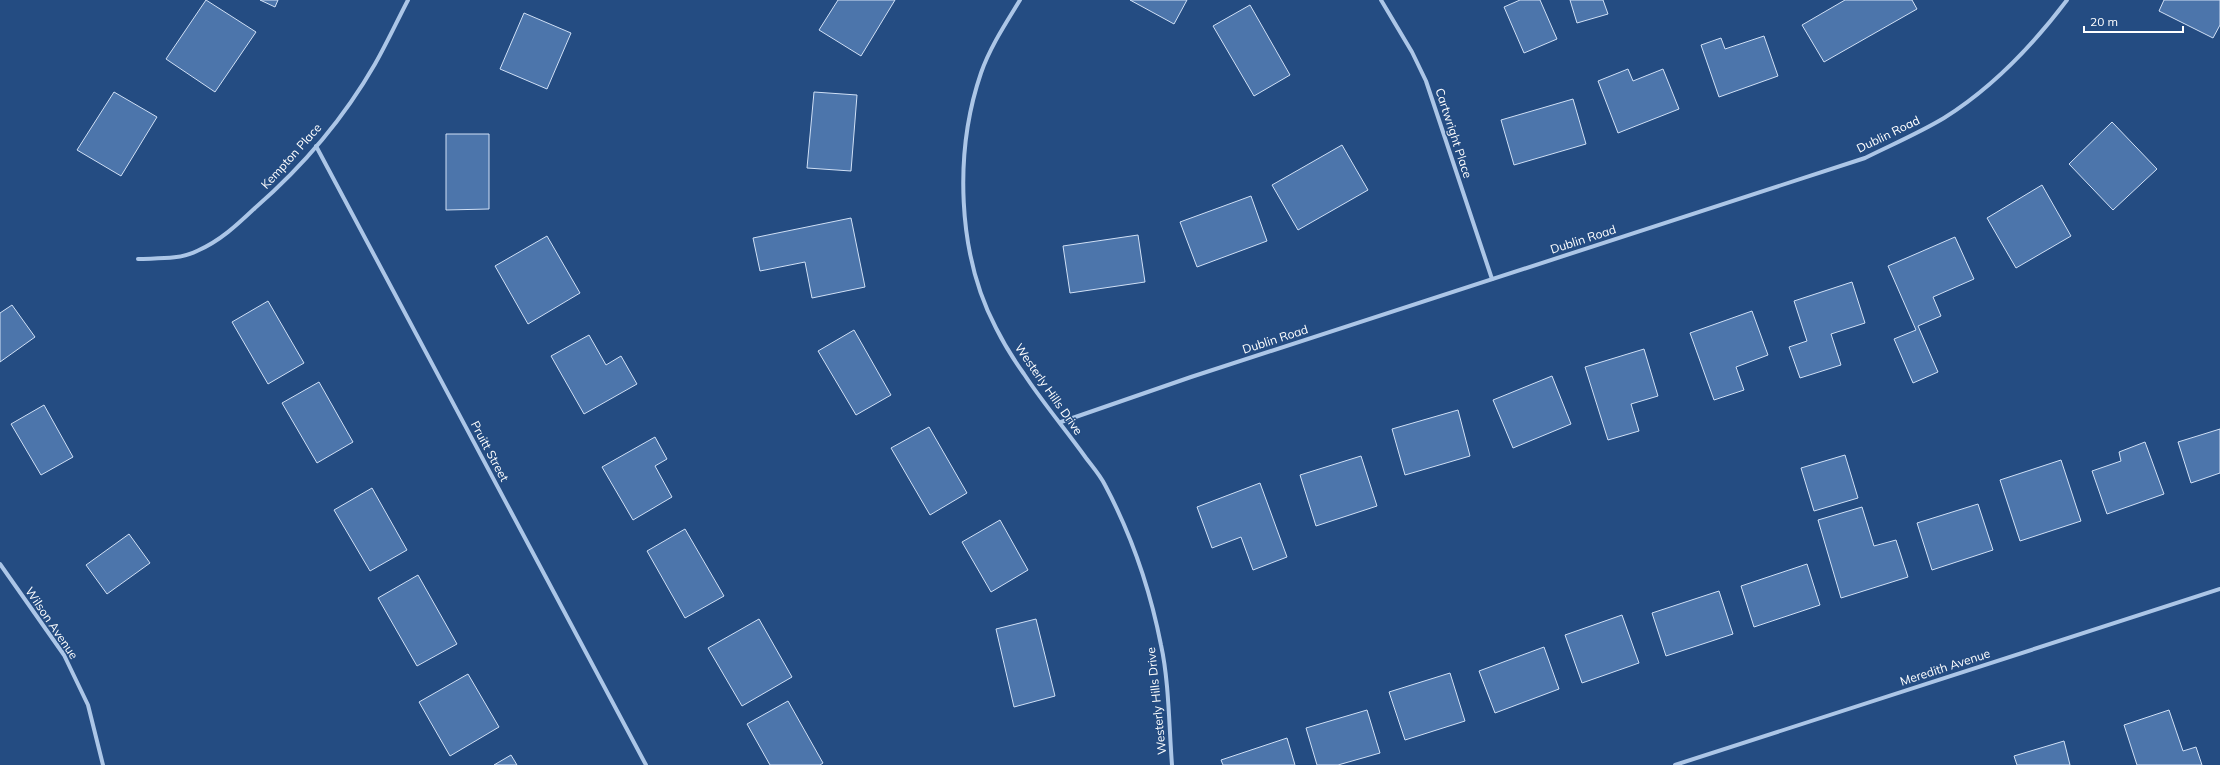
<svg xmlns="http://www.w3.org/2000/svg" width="2220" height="765" font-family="Mulish,sans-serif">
	<rect width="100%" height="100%" fill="#244c82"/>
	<g fill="#4c75ab" stroke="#d0e0f6">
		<polygon points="206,0 256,32 215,92 166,59"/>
		<polygon points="260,0 278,0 275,7"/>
		<polygon points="838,0 895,0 861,56 819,30"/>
		<polygon points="1130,0 1187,0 1174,24"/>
		<polygon points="1520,0 1540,0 1557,39 1524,53 1504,7"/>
		<polygon points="1570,0 1603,0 1608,14 1577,23"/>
		<polygon points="1845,0 1912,0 1917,9 1824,62 1802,25"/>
		<polygon points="2164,0 2220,0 2220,25 2213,38 2159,11"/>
		<polygon points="1250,5 1290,75 1254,96 1213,26"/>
		<polygon points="524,13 571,33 547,89 500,69"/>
		<polygon points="1764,36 1778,76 1719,97 1701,45 1721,38 1725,49"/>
		<polygon points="1628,69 1633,81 1663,69 1679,109 1618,133 1598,81"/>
		<polygon points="114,92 157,117 121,176 77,150"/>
		<polygon points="814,92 857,95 851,171 807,168"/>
		<polygon points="1573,99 1586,144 1514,165 1501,120"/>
		<polygon points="2112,122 2157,169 2113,210 2069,164"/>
		<polygon points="446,134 489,134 489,209 446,210"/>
		<polygon points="1342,145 1368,190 1298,230 1272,185"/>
		<polygon points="2042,185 2071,236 2016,268 1987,218"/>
		<polygon points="1251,196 1267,241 1197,267 1180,222"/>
		<polygon points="851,218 865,287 812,298 805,262 760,271 753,238"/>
		<polygon points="1138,235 1145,282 1070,293 1063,246"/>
		<polygon points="547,236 580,293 528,324 495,266"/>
		<polygon points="1955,237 1974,279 1933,297 1941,316 1918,326 1938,372 1913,383 1894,339 1916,330 1888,266"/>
		<polygon points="1852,282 1865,323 1831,334 1841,365 1800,378 1789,347 1807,341 1794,301"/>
		<polygon points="268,301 304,363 268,384 232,322"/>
		<polygon points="12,305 35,337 0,362 0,313"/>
		<polygon points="1752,311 1768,355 1736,367 1744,390 1714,400 1690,333"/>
		<polygon points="854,330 891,395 856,415 818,351"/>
		<polygon points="589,335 606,365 621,356 637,384 584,414 551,356"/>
		<polygon points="1644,349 1658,396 1631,404 1639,431 1608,440 1585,367"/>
		<polygon points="1552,376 1571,424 1513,448 1493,400"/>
		<polygon points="319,382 353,442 317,463 282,403"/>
		<polygon points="44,405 73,457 41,475 11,424"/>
		<polygon points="1458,410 1470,456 1405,475 1392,429"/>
		<polygon points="929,427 967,493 930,515 891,448"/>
		<polygon points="2220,429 2220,473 2191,483 2178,442"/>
		<polygon points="655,437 667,459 655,466 672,497 633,520 602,467"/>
		<polygon points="2145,442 2164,494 2107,514 2092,471 2121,461 2119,452"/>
		<polygon points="1845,455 1858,498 1814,511 1801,468"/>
		<polygon points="1361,456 1377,506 1316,526 1300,475"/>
		<polygon points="2061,460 2081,521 2020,541 2000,480"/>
		<polygon points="1260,483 1287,557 1253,570 1241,537 1212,548 1197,507"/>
		<polygon points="372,488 407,550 370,571 334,510"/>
		<polygon points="1978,504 1993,550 1932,570 1917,523"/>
		<polygon points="1862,507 1874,546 1896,540 1908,577 1841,598 1818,520"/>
		<polygon points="1000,520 1028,570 991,592 962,542"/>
		<polygon points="685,529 724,596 685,618 647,551"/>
		<polygon points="129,534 150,563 107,594 86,565"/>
		<polygon points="1807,564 1820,605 1754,627 1741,586"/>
		<polygon points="418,575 457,644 417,666 378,598"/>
		<polygon points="1719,591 1733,634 1666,656 1652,613"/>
		<polygon points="1622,615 1639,663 1582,683 1565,635"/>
		<polygon points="759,619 792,677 742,706 708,648"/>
		<polygon points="1036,619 1055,696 1014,707 996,629"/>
		<polygon points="1544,647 1559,689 1495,713 1479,671"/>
		<polygon points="1450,673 1465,721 1405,740 1389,692"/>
		<polygon points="468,674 499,727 450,756 419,702"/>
		<polygon points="788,701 823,763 820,765 770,765 747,724"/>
		<polygon points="1367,710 1380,753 1338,765 1317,765 1306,728"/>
		<polygon points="2169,710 2183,751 2196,747 2202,765 2137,765 2124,725"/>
		<polygon points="1287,738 1295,765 1223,765 1221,760"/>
		<polygon points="2064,741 2070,765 2017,765 2014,756"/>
		<polygon points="511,755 517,765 494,765"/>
	</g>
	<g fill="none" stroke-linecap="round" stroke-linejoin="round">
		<g stroke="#acc6e7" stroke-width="4">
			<path d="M1020 0C1006 23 990 47 981 73 954 152 957 254 996 328 1004 344 1014 360 1024 374 1043 403 1066 430 1086 458 1092 466 1100 475 1105 485 1132 536 1150 589 1161 645 1169 681 1169 727 1172 765"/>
			<polyline points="1381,0 1412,52 1426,81 1492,279"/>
			<polyline points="316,146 646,765"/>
			<path d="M138 259C157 258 179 260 197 251 220 241 237 225 255 208 301 168 344 118 375 64 387 43 397 21 408 0"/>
			<path d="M1061 422 1191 377 1865 158C1891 145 1919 133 1944 118 1992 88 2033 45 2067 0"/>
			<polyline points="0,564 64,655 88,705 103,765"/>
			<polyline points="1675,765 2220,589"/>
		</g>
	</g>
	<g text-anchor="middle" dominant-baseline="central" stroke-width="3" stroke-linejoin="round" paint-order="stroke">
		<g font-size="12" fill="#fff" stroke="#244c82">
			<text transform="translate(1454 133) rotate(72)">Cartwright Place</text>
			<text transform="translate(1888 134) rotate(-26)">Dublin Road</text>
			<text transform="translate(291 156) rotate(-48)">Kempton Place</text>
			<text transform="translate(1583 239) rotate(-18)">Dublin Road</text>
			<text transform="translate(1275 339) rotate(-18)">Dublin Road</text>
			<text transform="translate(1049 389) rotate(55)">Westerly Hills Drive</text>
			<text transform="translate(490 451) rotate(62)">Pruitt Street</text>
			<text transform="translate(52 623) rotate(56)">Wilson Avenue</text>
			<text transform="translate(1945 667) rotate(-18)">Meredith Avenue</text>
			<text transform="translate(1156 701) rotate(-96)">Westerly Hills Drive</text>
		</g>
	</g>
	<path d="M2084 26v6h99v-6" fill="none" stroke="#ffffff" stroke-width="2"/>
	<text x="2090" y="26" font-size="12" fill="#ffffff" stroke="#244c82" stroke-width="3" paint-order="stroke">20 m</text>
</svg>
